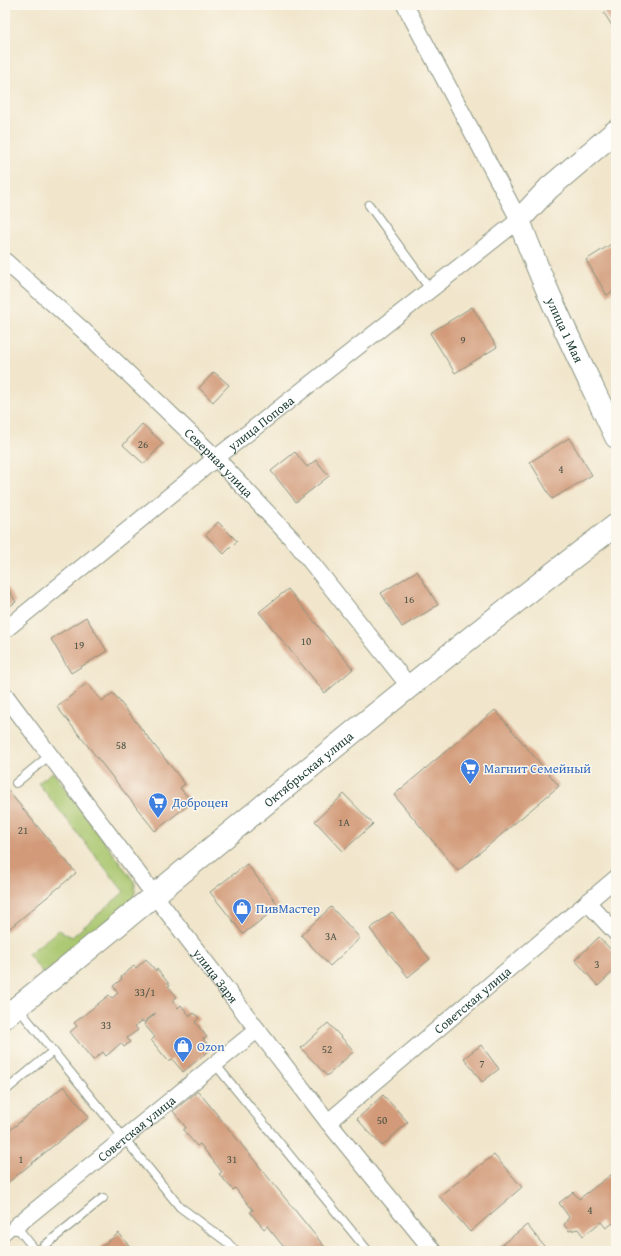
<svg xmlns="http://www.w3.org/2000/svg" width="621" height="1256" font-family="'Gentium Book Plus',serif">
	<rect width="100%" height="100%" fill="#fbf7ec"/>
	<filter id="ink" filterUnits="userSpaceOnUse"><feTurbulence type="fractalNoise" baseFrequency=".025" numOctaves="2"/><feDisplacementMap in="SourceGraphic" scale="8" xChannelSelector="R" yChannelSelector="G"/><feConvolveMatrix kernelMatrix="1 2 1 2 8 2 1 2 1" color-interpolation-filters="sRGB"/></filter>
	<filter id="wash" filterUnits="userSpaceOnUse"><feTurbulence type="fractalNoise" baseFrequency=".012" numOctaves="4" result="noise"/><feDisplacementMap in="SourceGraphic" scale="16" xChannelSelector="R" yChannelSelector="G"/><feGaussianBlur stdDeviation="0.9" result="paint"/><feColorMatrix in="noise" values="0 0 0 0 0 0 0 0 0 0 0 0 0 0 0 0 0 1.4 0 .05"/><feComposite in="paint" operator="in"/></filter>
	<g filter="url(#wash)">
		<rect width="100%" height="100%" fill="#f1e6cc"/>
		<polygon fill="#a9c66e" stroke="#648251" points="53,772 135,883 135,893 132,900 47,972 42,972 28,954 59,930 72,937 124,892 38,783"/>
		<g id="blocks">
			<g fill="#d29a78">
				<polygon points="616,6 616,32 604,13"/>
				<polygon points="616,241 616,289 607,295 586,260"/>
				<polygon points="472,307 497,347 455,373 430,333"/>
				<polygon points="214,372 229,385 213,402 199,388"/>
				<polygon points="142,424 163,443 144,464 123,445"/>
				<polygon points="569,438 592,475 552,499 530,462"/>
				<polygon points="295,452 307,467 316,460 329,476 296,502 271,471"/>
				<polygon points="218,522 237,541 224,554 206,535"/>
				<polygon points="417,571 438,605 402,627 381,593"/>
				<polygon points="5,584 16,602 5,609"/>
				<polygon points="288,589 353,669 325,693 259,612"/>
				<polygon points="86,617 107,651 71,673 51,639"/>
				<polygon points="87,683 102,701 113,693 185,784 180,788 192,802 155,831 57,707"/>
				<polygon points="495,710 559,786 458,871 394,795"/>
				<polygon points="5,787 76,873 5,932"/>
				<polygon points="344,794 373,824 343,851 315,821"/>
				<polygon points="247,864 279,906 243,934 210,892"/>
				<polygon points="331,907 360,938 330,966 301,935"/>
				<polygon points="392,912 430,959 408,977 370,929"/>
				<polygon points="599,937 616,955 616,969 598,986 575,960"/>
				<polygon points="146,959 156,971 157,969 170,985 168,986 177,997 172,1001 178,1008 181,1005 190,1016 194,1013 199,1018 195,1022 207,1037 203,1039 211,1049 183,1072 172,1059 169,1062 151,1040 155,1037 144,1024 156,1013 144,1022 142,1021 135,1026 138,1030 127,1038 130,1042 124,1047 121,1043 106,1056 103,1052 93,1060 70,1032 77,1026 74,1023 109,995 112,998 118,993 113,986 122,979 121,977 134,966 136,968"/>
				<polygon points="328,1023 354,1051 327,1076 301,1048"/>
				<polygon points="481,1045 499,1069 482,1082 464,1058"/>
				<polygon points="64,1086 89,1117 5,1185 5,1134"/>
				<polygon points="198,1091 328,1251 287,1251 267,1226 264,1229 250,1212 253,1210 235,1188 233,1190 219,1174 222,1172 200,1144 197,1146 183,1130 186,1128 173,1111"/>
				<polygon points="383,1095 408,1122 382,1146 357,1119"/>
				<polygon points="494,1155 522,1187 470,1232 439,1196"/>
				<polygon points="616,1171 616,1221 606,1228 601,1222 583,1236 578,1229 569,1231 564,1225 569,1217 559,1203 573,1192 579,1199"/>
				<polygon points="527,1225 548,1251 503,1251 500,1246"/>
				<polygon points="119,1233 133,1251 96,1251"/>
			</g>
		</g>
	</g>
	<g filter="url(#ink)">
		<use href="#blocks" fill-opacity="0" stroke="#889280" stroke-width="1"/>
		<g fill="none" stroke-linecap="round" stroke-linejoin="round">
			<g stroke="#889280" stroke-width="10">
				<g id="service">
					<polyline points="369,205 430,289"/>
					<polyline points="16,783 50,755"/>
					<polyline points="18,1008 180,1207 227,1242 235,1251"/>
					<polyline points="215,1064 368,1251"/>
					<polyline points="5,1091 53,1051"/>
					<polyline points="5,1236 16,1226 36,1251"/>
					<polyline points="38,1251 103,1198"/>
				</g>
			</g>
			<g stroke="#889280" stroke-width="18">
				<g id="minor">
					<path id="s1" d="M5 261 84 331 216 458 296 543 409 686"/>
					<path id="s2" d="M5 630 216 458 519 220 405 5"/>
					<path id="s3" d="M5 695 155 896 328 1122 433 1251"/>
					<polyline points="587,902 616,933"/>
					<path id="s4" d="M328 1122 616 878"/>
					<path id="s5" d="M16 1226 257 1030"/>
				</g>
			</g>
			<g stroke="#889280" stroke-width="24">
				<g id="primary">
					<path id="s6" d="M616 131 549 188 519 220C546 294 582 365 616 437"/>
					<path id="s7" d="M5 1017C208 853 407 683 616 525"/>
				</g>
			</g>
			<use href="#service" stroke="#fff" stroke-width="8"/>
			<use href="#minor" stroke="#fff" stroke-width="16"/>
			<use href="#primary" stroke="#fff" stroke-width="22"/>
		</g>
	</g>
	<defs>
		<g id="supermarket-pin" transform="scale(1)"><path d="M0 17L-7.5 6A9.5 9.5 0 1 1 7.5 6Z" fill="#3f7fe0" stroke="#fbf7ec"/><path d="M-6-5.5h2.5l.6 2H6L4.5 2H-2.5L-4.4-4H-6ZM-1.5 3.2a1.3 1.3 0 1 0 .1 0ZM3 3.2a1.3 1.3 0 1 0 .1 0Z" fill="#fff"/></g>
		<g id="shop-pin" transform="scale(1)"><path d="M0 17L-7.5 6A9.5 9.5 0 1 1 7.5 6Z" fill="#3f7fe0" stroke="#fbf7ec"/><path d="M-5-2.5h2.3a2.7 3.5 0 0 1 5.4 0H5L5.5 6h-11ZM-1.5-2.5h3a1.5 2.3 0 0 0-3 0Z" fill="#fff"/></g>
	</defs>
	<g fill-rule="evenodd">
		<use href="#supermarket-pin" x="470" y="768"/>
		<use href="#supermarket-pin" x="158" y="802"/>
		<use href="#shop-pin" x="242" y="908"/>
		<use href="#shop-pin" x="183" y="1046"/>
	</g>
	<g text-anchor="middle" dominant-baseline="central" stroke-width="3" stroke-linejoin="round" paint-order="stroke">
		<g font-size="11" fill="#4c5445">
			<text x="463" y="340">9</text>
			<text x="143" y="444">26</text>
			<text x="561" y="469">4</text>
			<text x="409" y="599">16</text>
			<text x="306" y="641">10</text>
			<text x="79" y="645">19</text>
			<text x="121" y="745">58</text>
			<text x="344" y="822">1А</text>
			<text x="23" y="830">21</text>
			<text x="331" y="936">3А</text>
			<text x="597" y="964">3</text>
			<text x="145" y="992">33/1</text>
			<text x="106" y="1025">33</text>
			<text x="327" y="1049">52</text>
			<text x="482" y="1063">7</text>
			<text x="382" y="1120">50</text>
			<text x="21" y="1159">1</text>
			<text x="232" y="1159">31</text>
			<text x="590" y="1210">4</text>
		</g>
		<g font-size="13" fill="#1f3d34" stroke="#fbf7ec">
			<text stroke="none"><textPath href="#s6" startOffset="251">улица 1 Мая</textPath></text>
			<text stroke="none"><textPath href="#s2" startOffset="329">улица Попова</textPath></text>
			<text stroke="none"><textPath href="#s1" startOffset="294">Северная улица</textPath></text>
			<text stroke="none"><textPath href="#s7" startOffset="392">Октябрьская улица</textPath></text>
			<text stroke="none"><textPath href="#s3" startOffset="351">улица Заря</textPath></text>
			<text stroke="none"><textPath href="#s4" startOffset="189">Советская улица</textPath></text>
			<text stroke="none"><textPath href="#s5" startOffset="155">Советская улица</textPath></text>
		</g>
		<g font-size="13" fill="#366cbe" stroke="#fbf7ec" text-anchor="start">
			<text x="484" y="768">Магнит Семейный</text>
			<text x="172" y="802">Доброцен</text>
			<text x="256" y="908">ПивМастер</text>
			<text x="197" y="1046">Ozon</text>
		</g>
	</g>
	<rect width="621" height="1256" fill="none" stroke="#fbf7ec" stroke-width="20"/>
</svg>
